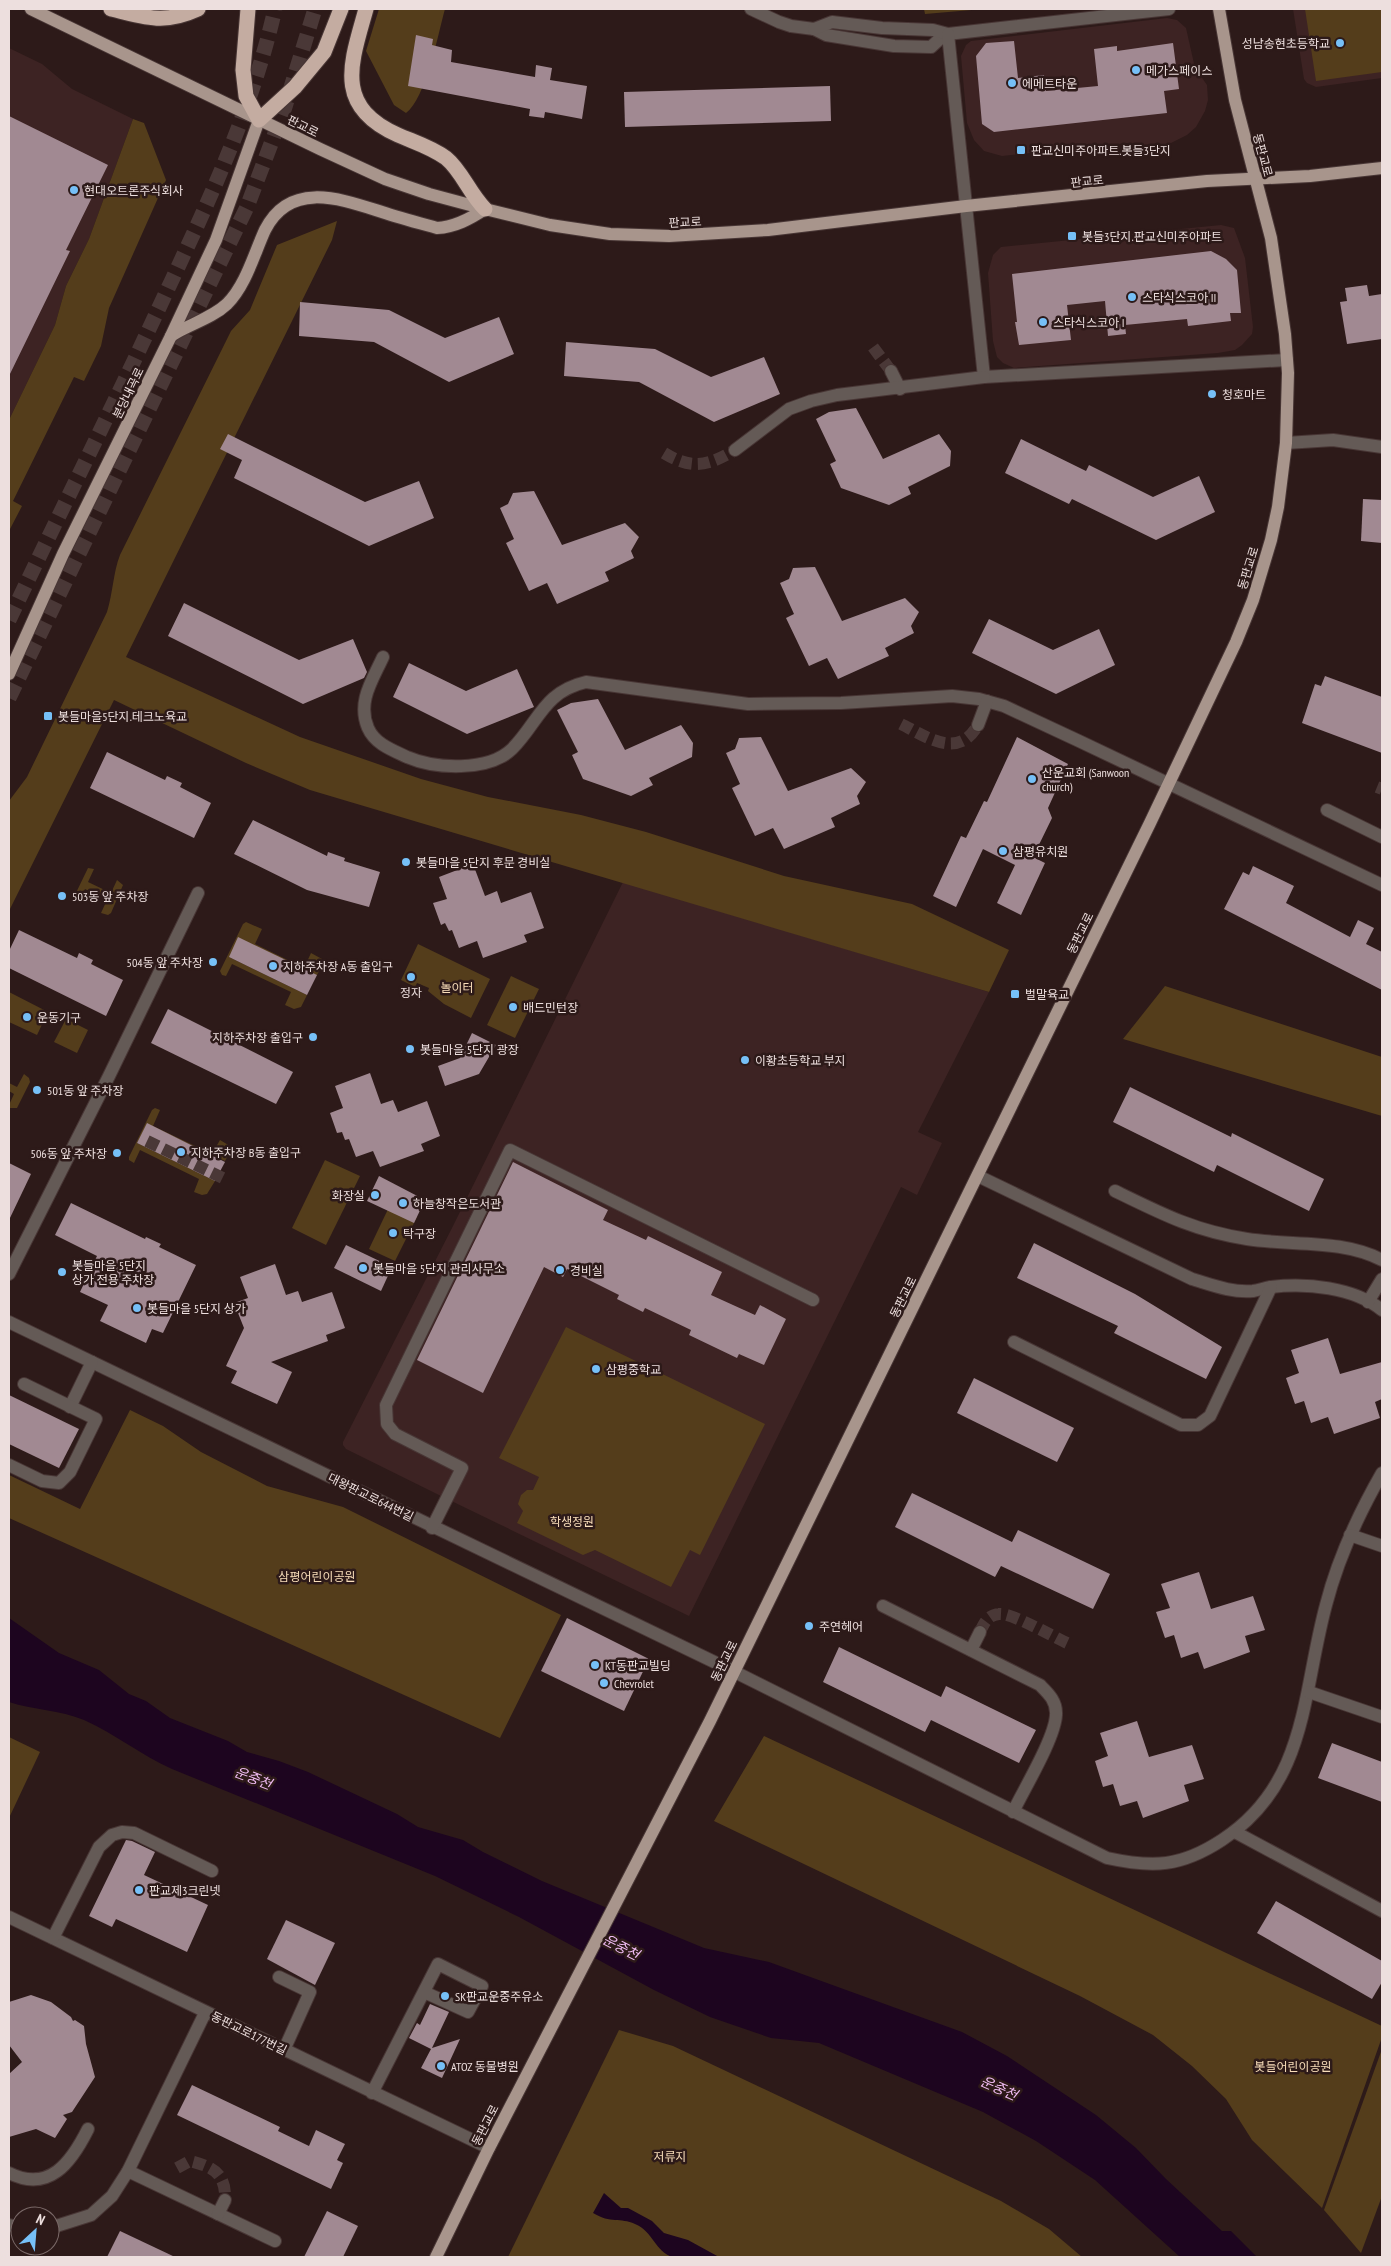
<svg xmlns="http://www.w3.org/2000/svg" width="1391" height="2266" font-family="'PT Sans Narrow','Noto Sans KR',sans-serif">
	<rect width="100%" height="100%" fill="#2d1a19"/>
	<g fill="#3d2323">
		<polygon points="1293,9 1382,9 1382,78 1316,87 1307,83 1304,79"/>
		<polygon points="1167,18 1177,20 1186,28 1195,68 1207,85 1208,100 1205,111 1196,127 1187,135 1161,148 1127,143 1002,156 984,151 974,140 967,123 961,56 966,45 971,41"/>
		<polygon points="9,48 42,64 72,89 133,119 89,239 66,286 55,325 9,420"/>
		<polygon points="1221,225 1234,228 1245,258 1253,327 1252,334 1242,345 1235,350 1218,353 1014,368 1003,363 997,357 993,341 988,273 993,255 1001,247"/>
		<polygon points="623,882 989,992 918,1132 942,1143 917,1195 901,1187 689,1616 439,1495 346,1449 343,1445 343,1442 453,1226"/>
	</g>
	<g fill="#543d1b">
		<path d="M379 9H445C438 34 426 98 406 113L394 105 366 51Z"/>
		<polygon points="924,9 983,9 925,14"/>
		<polygon points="1305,9 1382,9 1382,72 1316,81"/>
		<polygon points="133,119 144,123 166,180 109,308 101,346 84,381 74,377 13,501 22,506 9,531 9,420 55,325 66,286 89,239"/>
		<path d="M337 221 332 240 126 657 300 737 421 779 488 797 581 815 646 832 784 876 912 904 1009 950 989 992 310 790 246 763 114 700 9 911V801L27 777 107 612C113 593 113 573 120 555L231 331 250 310 277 245Z"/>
		<polygon points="88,868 94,869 88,882 111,893 117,880 123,885 111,913 108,915 101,913 107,900 85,889 78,902 73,899"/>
		<polygon points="246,922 262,929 255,944 304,968 311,953 322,959 323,964 317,975 229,957 307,995 301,1007 294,1009 285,1005 291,992 232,964 226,976 222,975 220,971 243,924"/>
		<polygon points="418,944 490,979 471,1018 444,1004 428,991 429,988 417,983 415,987 401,980"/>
		<polygon points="511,976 539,989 515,1038 487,1025"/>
		<polygon points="1165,986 1382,1057 1382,1116 1123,1039"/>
		<polygon points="9,992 48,1012 37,1035 9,1022"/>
		<polygon points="66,1019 88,1030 77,1053 54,1042"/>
		<polygon points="24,1074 29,1078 30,1082 17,1108 10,1108 9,1105 14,1094 9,1091 9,1083 17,1087"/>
		<polygon points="155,1108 160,1110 153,1126 212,1154 220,1140 230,1146 231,1150 225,1161 147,1124 137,1143 215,1181 207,1194 202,1195 194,1192 199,1179 140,1150 134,1163 129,1160 129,1157 152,1110"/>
		<polygon points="325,1160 360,1176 326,1245 292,1228"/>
		<polygon points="390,1205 417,1217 395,1261 369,1249"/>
		<polygon points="566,1327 765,1424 700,1555 690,1550 671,1587 595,1550 583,1555 517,1523 523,1511 518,1504 521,1495 527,1490 533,1490 539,1477 499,1458"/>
		<polygon points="130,1410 163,1426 201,1452 267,1486 343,1507 561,1615 500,1738 9,1518 9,1475 80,1509"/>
		<polygon points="764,1736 1382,2026 1382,2037 1322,2208 1252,2140 1226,2099 1192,2066 1153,2035 1080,1996 714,1821"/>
		<polygon points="9,1737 40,1752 9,1818"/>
		<polygon points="619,2030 673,2046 1001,2201 1049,2229 1082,2257 508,2257"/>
		<polygon points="1382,2049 1382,2196 1361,2253 1324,2210"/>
	</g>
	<g fill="#1d051f">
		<path d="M9 1618 59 1653 99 1670 129 1694 146 1701 170 1718 228 1741 247 1752 279 1761 308 1772 397 1814 418 1827 463 1840 483 1852 542 1881 704 1948 769 1962 962 2032 1007 2056 1096 2115 1136 2148 1166 2179 1222 2231H1231L1257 2257H1180L1095 2180 1036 2141 983 2112 819 2043 771 2038 710 2017 654 1990 519 1917 435 1876 172 1769C141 1755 115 1734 84 1720 60 1710 33 1710 9 1702Z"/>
		<path d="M604 2193 621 2208H628L652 2221 664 2233 688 2240 719 2257H673C655 2252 653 2231 635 2224 620 2217 611 2224 593 2213Z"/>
	</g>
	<g fill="#a18992">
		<polygon points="416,35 433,39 432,45 452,50 451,62 535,77 536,65 552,68 550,80 587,86 582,119 545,112 544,118 529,116 530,109 408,86"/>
		<polygon points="1014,41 1018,78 1044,75 1046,91 1098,86 1094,49 1117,46 1117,51 1173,43 1179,89 1164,91 1167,113 994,132 982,124 976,56 986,43"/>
		<polygon points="830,86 831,121 625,127 624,92"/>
		<polygon points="9,116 108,165 66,250 70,251 9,376"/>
		<polygon points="1211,251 1226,259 1237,270 1241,313 1230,313 1231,321 1188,326 1187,319 1125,325 1126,334 1108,336 1105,301 1067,305 1071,340 1019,345 1015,322 1017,322 1012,274"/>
		<polygon points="1367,285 1369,296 1382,294 1382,339 1347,344 1340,302 1347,301 1345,288"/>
		<polygon points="300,302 389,310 445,338 499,317 514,354 449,382 374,342 299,336"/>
		<polygon points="566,342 655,349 711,377 764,357 780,394 714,422 639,382 564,376"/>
		<polygon points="856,408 883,459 939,434 951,451 950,466 908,487 911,494 889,505 841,488 830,464 836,461 816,419 829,412"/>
		<polygon points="228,434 365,502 419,481 434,518 369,546 234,478 242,460 220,449"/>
		<polygon points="1021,439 1086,471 1089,465 1153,497 1199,476 1215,512 1156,540 1072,499 1069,504 1005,473"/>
		<polygon points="534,491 562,545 625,523 639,537 631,551 634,558 605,572 609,581 557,604 547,583 529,591 506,543 514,539 500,508 508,504 513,493"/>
		<polygon points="1363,499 1382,500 1382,543 1361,541"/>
		<polygon points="815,567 842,621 905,598 919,612 911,626 914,633 885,648 889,656 838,679 827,658 809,666 786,618 794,614 780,583 789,579 793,568"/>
		<polygon points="184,603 299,660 353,639 367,672 364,678 303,704 168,636"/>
		<polygon points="989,619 1053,650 1099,629 1115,665 1056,694 972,653"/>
		<polygon points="409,663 466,691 517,669 534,707 467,734 393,697"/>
		<polygon points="1325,676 1382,697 1382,753 1302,723 1315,684 1321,686"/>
		<polygon points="598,699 625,750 681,725 693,743 692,757 649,778 653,785 631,796 583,779 572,755 578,752 557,710 571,703"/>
		<polygon points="761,737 788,791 851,768 866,782 857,796 860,804 831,818 835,827 784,849 773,828 755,836 732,788 740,784 726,753 735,749 739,738"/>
		<polygon points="1017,737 1068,764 1048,808 1052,818 1033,857 1045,863 1021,915 997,903 1015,865 983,849 956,907 933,896 961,836 966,838 984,801 987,802"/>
		<polygon points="107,752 165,780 167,776 182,783 180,787 211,803 194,838 90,788"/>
		<polygon points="253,820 327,856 328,852 345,858 344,861 380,872 369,907 307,890 234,854"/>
		<polygon points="473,864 485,896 497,891 501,903 531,892 544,928 524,935 527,942 483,958 477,941 459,948 452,930 449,931 445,923 441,925 433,903 447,899 439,877"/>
		<polygon points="1253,866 1294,886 1286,903 1350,937 1358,920 1374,928 1366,944 1382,952 1382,990 1224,909 1243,872 1249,875"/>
		<polygon points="19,930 77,958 79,953 93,960 91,964 123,980 106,1016 9,968 9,951"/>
		<polygon points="238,937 317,975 307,995 229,957"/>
		<polygon points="168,1009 293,1072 276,1104 151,1043"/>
		<polygon points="472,1033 496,1045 479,1074 445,1086 438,1066 460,1058"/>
		<polygon points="370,1073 381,1104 393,1100 398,1112 427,1101 440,1136 421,1144 424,1151 380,1167 373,1151 356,1157 349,1139 345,1140 342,1132 337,1133 330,1113 343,1108 335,1086"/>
		<polygon points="1130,1087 1231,1137 1232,1133 1324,1179 1309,1211 1217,1165 1214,1172 1113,1122"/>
		<polygon points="147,1123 225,1162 215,1181 137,1143"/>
		<polygon points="513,1162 608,1210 603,1220 646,1240 648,1236 722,1272 711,1295 755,1315 760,1305 786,1319 764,1365 739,1354 737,1358 689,1335 691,1330 645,1308 643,1312 617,1299 619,1295 567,1269 563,1277 544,1267 483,1393 417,1360"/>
		<polygon points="9,1163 31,1174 9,1220"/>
		<polygon points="379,1176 425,1200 414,1223 367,1201"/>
		<polygon points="71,1203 145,1239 146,1237 161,1244 159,1247 196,1265 163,1333 152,1329 146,1343 100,1321 108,1305 80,1292 97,1256 55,1235"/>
		<polygon points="1034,1243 1135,1294 1222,1347 1206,1379 1114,1333 1118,1326 1017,1278"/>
		<polygon points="346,1245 392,1267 381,1291 334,1268"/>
		<polygon points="275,1264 286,1295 298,1291 302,1302 332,1292 345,1328 326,1335 328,1341 271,1362 292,1372 277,1404 231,1383 237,1371 226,1366 244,1328 234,1303 248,1298 240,1277"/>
		<polygon points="1328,1338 1340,1374 1382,1362 1382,1399 1375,1402 1380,1418 1334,1434 1328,1417 1311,1423 1304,1401 1295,1404 1286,1378 1299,1373 1291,1350"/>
		<polygon points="974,1378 1074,1428 1057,1462 957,1413"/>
		<polygon points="9,1395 79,1429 59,1468 9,1444"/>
		<polygon points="912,1493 1012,1542 1018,1530 1110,1574 1093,1609 1001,1566 995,1577 895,1527"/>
		<polygon points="1199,1572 1211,1609 1253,1596 1265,1630 1245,1636 1250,1652 1204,1669 1198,1652 1181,1658 1174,1635 1165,1638 1156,1612 1170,1608 1161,1584"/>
		<polygon points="567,1618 649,1659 624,1711 541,1671"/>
		<polygon points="839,1647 941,1697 946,1686 1036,1730 1019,1763 931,1720 925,1732 823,1682"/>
		<polygon points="1137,1721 1149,1757 1192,1745 1204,1779 1184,1785 1189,1801 1143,1818 1137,1801 1120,1806 1113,1784 1103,1787 1095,1761 1108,1756 1100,1733"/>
		<polygon points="1332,1743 1382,1762 1382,1802 1318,1778"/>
		<polygon points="126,1840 132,1841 155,1852 144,1875 208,1905 187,1952 116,1919 112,1927 89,1916"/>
		<polygon points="1276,1901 1382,1961 1382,1982 1372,1999 1257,1933"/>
		<polygon points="286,1920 335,1943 315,1985 267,1959"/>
		<polygon points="31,1995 51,2002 71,2017 73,2021 75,2020 84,2026 86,2044 95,2077 72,2112 63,2115 67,2119 55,2138 36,2129 9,2137 9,2074 22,2062 9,2045 9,2002"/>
		<polygon points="430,2004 449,2012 432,2048 460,2039 442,2078 421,2068 431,2049 409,2038 417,2023 420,2025"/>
		<polygon points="192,2085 280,2127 278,2131 309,2146 316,2130 345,2144 337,2160 343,2163 331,2189 177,2115"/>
		<polygon points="327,2211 358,2226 343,2257 304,2257"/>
		<polygon points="120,2231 175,2257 107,2257"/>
	</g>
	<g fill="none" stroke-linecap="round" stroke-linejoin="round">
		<g stroke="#4a3837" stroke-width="12" stroke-dasharray="12 6" stroke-linecap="butt">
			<polyline points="873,347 891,371"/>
			<path d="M664 453C692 470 708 466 735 450"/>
			<path d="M901 724C927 737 958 760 978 725"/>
			<polyline points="1377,787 1382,789"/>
			<polyline points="147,1141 227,1180"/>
			<path d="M980 1632C984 1623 988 1615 999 1614 1010 1612 1054 1637 1067 1643"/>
			<path d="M177 2168 190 2161C214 2167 226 2174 225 2200"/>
		</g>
		<g stroke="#4a3837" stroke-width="15" stroke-dasharray="15 8" stroke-linecap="butt">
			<path d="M9 620C60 512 114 405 164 297 208 203 252 110 275 9"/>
			<polyline points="9,698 247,207 285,107 315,9"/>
		</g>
		<g stroke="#483635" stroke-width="14">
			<g id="minor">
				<polyline points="751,9 779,22 791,26 814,29 826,35 894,46 931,47 945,34"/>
				<polyline points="814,29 832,22 882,28 933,30 948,34 1169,9"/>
				<polyline points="948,34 984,377 1287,360"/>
				<polyline points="891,371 900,389"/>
				<polyline points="1286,443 1333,440 1382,447"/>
				<polyline points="735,450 789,409 811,401 837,395 984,377"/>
				<path d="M383 657C372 681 357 702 368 728 375 744 392 750 407 757 435 769 488 772 512 749 539 722 543 692 586 682L748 704 841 703 952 696 979 699 1004 706 1079 741 1382 885"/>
				<polyline points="978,725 987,701"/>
				<polyline points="1327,810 1382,837"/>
				<path d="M978 1176 1192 1279C1212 1285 1232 1293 1253 1291 1259 1290 1265 1288 1271 1287 1307 1283 1353 1287 1382 1310"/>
				<path d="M1115 1191C1162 1214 1195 1231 1247 1239 1291 1246 1342 1239 1382 1260"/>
				<polyline points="9,1274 109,1076 198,893"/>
				<polyline points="1368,1302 1382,1279"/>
				<path d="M9 1322 733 1671 1107 1858C1153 1868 1181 1867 1222 1840 1308 1784 1302 1693 1326 1605 1338 1558 1358 1515 1382 1473"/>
				<polyline points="1014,1342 1181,1425 1198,1425 1210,1416 1271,1287"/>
				<polyline points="70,1407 92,1362"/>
				<polyline points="9,1465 42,1481 59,1483 70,1472 96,1419 24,1384"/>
				<polyline points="432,1528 462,1468 395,1434 387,1424 386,1405 510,1150 813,1300"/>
				<polyline points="1350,1535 1382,1546"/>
				<path d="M883 1606 1040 1685C1048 1693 1057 1701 1056 1715 1055 1738 1024 1789 1013 1812"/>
				<polyline points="971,1650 980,1632"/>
				<polyline points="1309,1692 1382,1717"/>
				<polyline points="1235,1832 1382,1911"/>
				<polyline points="9,1917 489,2148"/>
				<polyline points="53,1938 99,1847 112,1835 122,1832 134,1833 212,1871"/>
				<polyline points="279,1977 310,1992 284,2050"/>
				<polyline points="372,2093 438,1964 482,1986 468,2012 424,1992"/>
				<polyline points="128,2171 275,2241"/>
				<path d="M9 2173C49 2193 71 2163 88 2129"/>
				<polyline points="218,2214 225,2200"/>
				<polyline points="9,2225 20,2228"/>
				<polyline points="50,2228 91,2215 112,2196 128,2171 205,2013"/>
			</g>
		</g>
		<g stroke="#483635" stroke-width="14">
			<g id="major">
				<polyline points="31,9 320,149 385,179 429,194 485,209 550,225 610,234 669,236 768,230 966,206 1207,181 1310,176 1382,168"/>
				<path d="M171 336C189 324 211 319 227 304 246 285 254 254 265 230 290 180 341 199 382 212 400 218 419 223 437 228 455 227 470 219 485 209"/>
				<polyline points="9,674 63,554 171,336 216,240 259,120"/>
				<polyline points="436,2257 489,2148 710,1721 1150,823 1236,642 1253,600 1271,540 1278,507 1286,443 1288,373 1285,334 1271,238 1235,100 1219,9"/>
			</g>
		</g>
		<g stroke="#483635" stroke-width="17">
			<g id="highway">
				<path d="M111 9C146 17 163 25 198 9"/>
				<polyline points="248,9 243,70 246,96 259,120 295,87 324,52 341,9"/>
				<path d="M366 9C351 63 333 106 398 135 414 142 431 147 446 158 462 171 469 193 485 209"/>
			</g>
		</g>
		<use href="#minor" stroke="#645a56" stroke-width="12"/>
		<use href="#major" stroke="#a8958c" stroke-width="12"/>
		<use href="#highway" stroke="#c4aca1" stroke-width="15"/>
	</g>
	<g fill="#76c0f7" stroke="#2d1a19" stroke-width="2">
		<circle cx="1340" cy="43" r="5"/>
		<circle cx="1136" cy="70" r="5"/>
		<circle cx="1012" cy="83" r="5"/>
		<rect x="1016" y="145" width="10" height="10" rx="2.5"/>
		<circle cx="74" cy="190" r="5"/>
		<rect x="1067" y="231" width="10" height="10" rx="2.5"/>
		<circle cx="1132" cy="297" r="5"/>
		<circle cx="1043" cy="322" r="5"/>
		<circle cx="1212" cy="394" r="5"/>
		<rect x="43" y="711" width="10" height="10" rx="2.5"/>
		<circle cx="1032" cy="779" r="5"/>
		<circle cx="1003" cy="851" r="5"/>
		<circle cx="406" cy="862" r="5"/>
		<circle cx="62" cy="896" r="5"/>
		<circle cx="213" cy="962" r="5"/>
		<circle cx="273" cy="966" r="5"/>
		<circle cx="411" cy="977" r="5"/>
		<rect x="1010" y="989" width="10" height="10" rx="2.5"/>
		<circle cx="513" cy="1007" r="5"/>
		<circle cx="27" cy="1017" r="5"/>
		<circle cx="313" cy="1037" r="5"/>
		<circle cx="410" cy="1049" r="5"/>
		<circle cx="745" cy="1060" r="5"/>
		<circle cx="37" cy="1090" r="5"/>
		<circle cx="181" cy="1152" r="5"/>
		<circle cx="117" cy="1153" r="5"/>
		<circle cx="375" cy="1195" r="5"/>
		<circle cx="403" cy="1203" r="5"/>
		<circle cx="393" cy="1233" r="5"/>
		<circle cx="363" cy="1268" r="5"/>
		<circle cx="560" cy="1270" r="5"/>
		<circle cx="62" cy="1272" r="5"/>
		<circle cx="137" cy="1308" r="5"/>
		<circle cx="596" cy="1369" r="5"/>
		<circle cx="809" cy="1626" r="5"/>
		<circle cx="595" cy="1665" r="5"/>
		<circle cx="604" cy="1683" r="5"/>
		<circle cx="139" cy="1890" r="5"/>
		<circle cx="445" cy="1996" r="5"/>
		<circle cx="441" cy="2066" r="5"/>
	</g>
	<g text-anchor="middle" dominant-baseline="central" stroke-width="5" stroke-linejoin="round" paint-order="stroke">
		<g font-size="12" fill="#eddfde" stroke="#2d1a19" text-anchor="start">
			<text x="1330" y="43" text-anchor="end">성남송현초등학교</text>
			<text x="1146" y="70">메가스페이스</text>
			<text x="1022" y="83">에메트타운</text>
			<text x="1031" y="150">판교신미주아파트.봇들3단지</text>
			<text x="84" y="190">현대오트론주식회사</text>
			<text x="1082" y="236">봇들3단지.판교신미주아파트</text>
			<text x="1142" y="297">스타식스코아 II</text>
			<text x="1053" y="322">스타식스코아 I</text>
			<text x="1222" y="394">청호마트</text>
			<text x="58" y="716">봇들마을5단지.테크노육교</text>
			<text x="1042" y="772">산운교회 (Sanwoon<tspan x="1042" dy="14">church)</tspan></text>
			<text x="1013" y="851">삼평유치원</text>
			<text x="416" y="862">봇들마을 5단지 후문 경비실</text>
			<text x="72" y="896">503동 앞 주차장</text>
			<text x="203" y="962" text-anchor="end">504동 앞 주차장</text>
			<text x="283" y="966">지하주차장 A동 출입구</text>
			<text x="411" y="992" text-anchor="middle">정자</text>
			<text x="1025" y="994">벌말육교</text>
			<text x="523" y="1007">배드민턴장</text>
			<text x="37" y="1017">운동기구</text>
			<text x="303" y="1037" text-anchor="end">지하주차장 출입구</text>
			<text x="420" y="1049">봇들마을 5단지 광장</text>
			<text x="755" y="1060">이황초등학교 부지</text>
			<text x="47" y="1090">501동 앞 주차장</text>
			<text x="191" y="1152">지하주차장 B동 출입구</text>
			<text x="107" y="1153" text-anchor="end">506동 앞 주차장</text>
			<text x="365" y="1195" text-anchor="end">화장실</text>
			<text x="413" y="1203">하늘창작은도서관</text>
			<text x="403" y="1233">탁구장</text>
			<text x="72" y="1265">봇들마을 5단지<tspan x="72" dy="14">상가 전용 주차장</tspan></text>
			<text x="373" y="1268">봇들마을 5단지 관리사무소</text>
			<text x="570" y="1270">경비실</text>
			<text x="147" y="1308">봇들마을 5단지 상가</text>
			<text x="606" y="1369">삼평중학교</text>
			<text x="819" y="1626">주연헤어</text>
			<text x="605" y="1665">KT동판교빌딩</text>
			<text x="614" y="1683">Chevrolet</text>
			<text x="149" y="1890">판교제3크린넷</text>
			<text x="455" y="1996">SK판교운중주유소</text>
			<text x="451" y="2066">ATOZ 동물병원</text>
		</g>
		<g font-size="12" fill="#eddfde" stroke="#2d1a19">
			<text transform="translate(303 126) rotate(26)">판교로</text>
			<text transform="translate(1263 155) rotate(75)">동판교로</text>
			<text transform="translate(1087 181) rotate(-6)">판교로</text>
			<text transform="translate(685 222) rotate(-3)">판교로</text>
			<text transform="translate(128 393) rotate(-64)">분당내곡로</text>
			<text transform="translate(1248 568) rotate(-73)">동판교로</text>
			<text transform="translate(1080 933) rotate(-64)">동판교로</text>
			<text transform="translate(903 1297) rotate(-64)">동판교로</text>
			<text transform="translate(371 1497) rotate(26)">대왕판교로644번길</text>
			<text transform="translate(724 1661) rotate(-64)">동판교로</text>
			<text transform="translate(249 2033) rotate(26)">동판교로177번길</text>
			<text transform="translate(485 2125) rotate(-63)">동판교로</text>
		</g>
		<g font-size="12" fill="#f9deba" stroke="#2d1a19">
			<text x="457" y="987">놀이터</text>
			<text x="572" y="1521">학생정원</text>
			<text x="317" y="1576">삼평어린이공원</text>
			<text x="1293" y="2066">봇들어린이공원</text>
			<text x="670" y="2156">저류지</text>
		</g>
		<g font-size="14" font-style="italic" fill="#efbbf2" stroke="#2d1a19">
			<text transform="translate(253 1778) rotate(21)">운중천</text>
			<text transform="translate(621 1947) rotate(27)">운중천</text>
			<text transform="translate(999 2088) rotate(24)">운중천</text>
		</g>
	</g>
	<rect width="1391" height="2266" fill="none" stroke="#eddfde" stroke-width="20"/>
	<g transform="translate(35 2231) rotate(26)"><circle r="24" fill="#2d1a19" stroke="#7a6968"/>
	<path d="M0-4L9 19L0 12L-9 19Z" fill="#76c0f7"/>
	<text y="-8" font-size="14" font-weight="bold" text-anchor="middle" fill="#eddfde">N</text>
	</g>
</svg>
